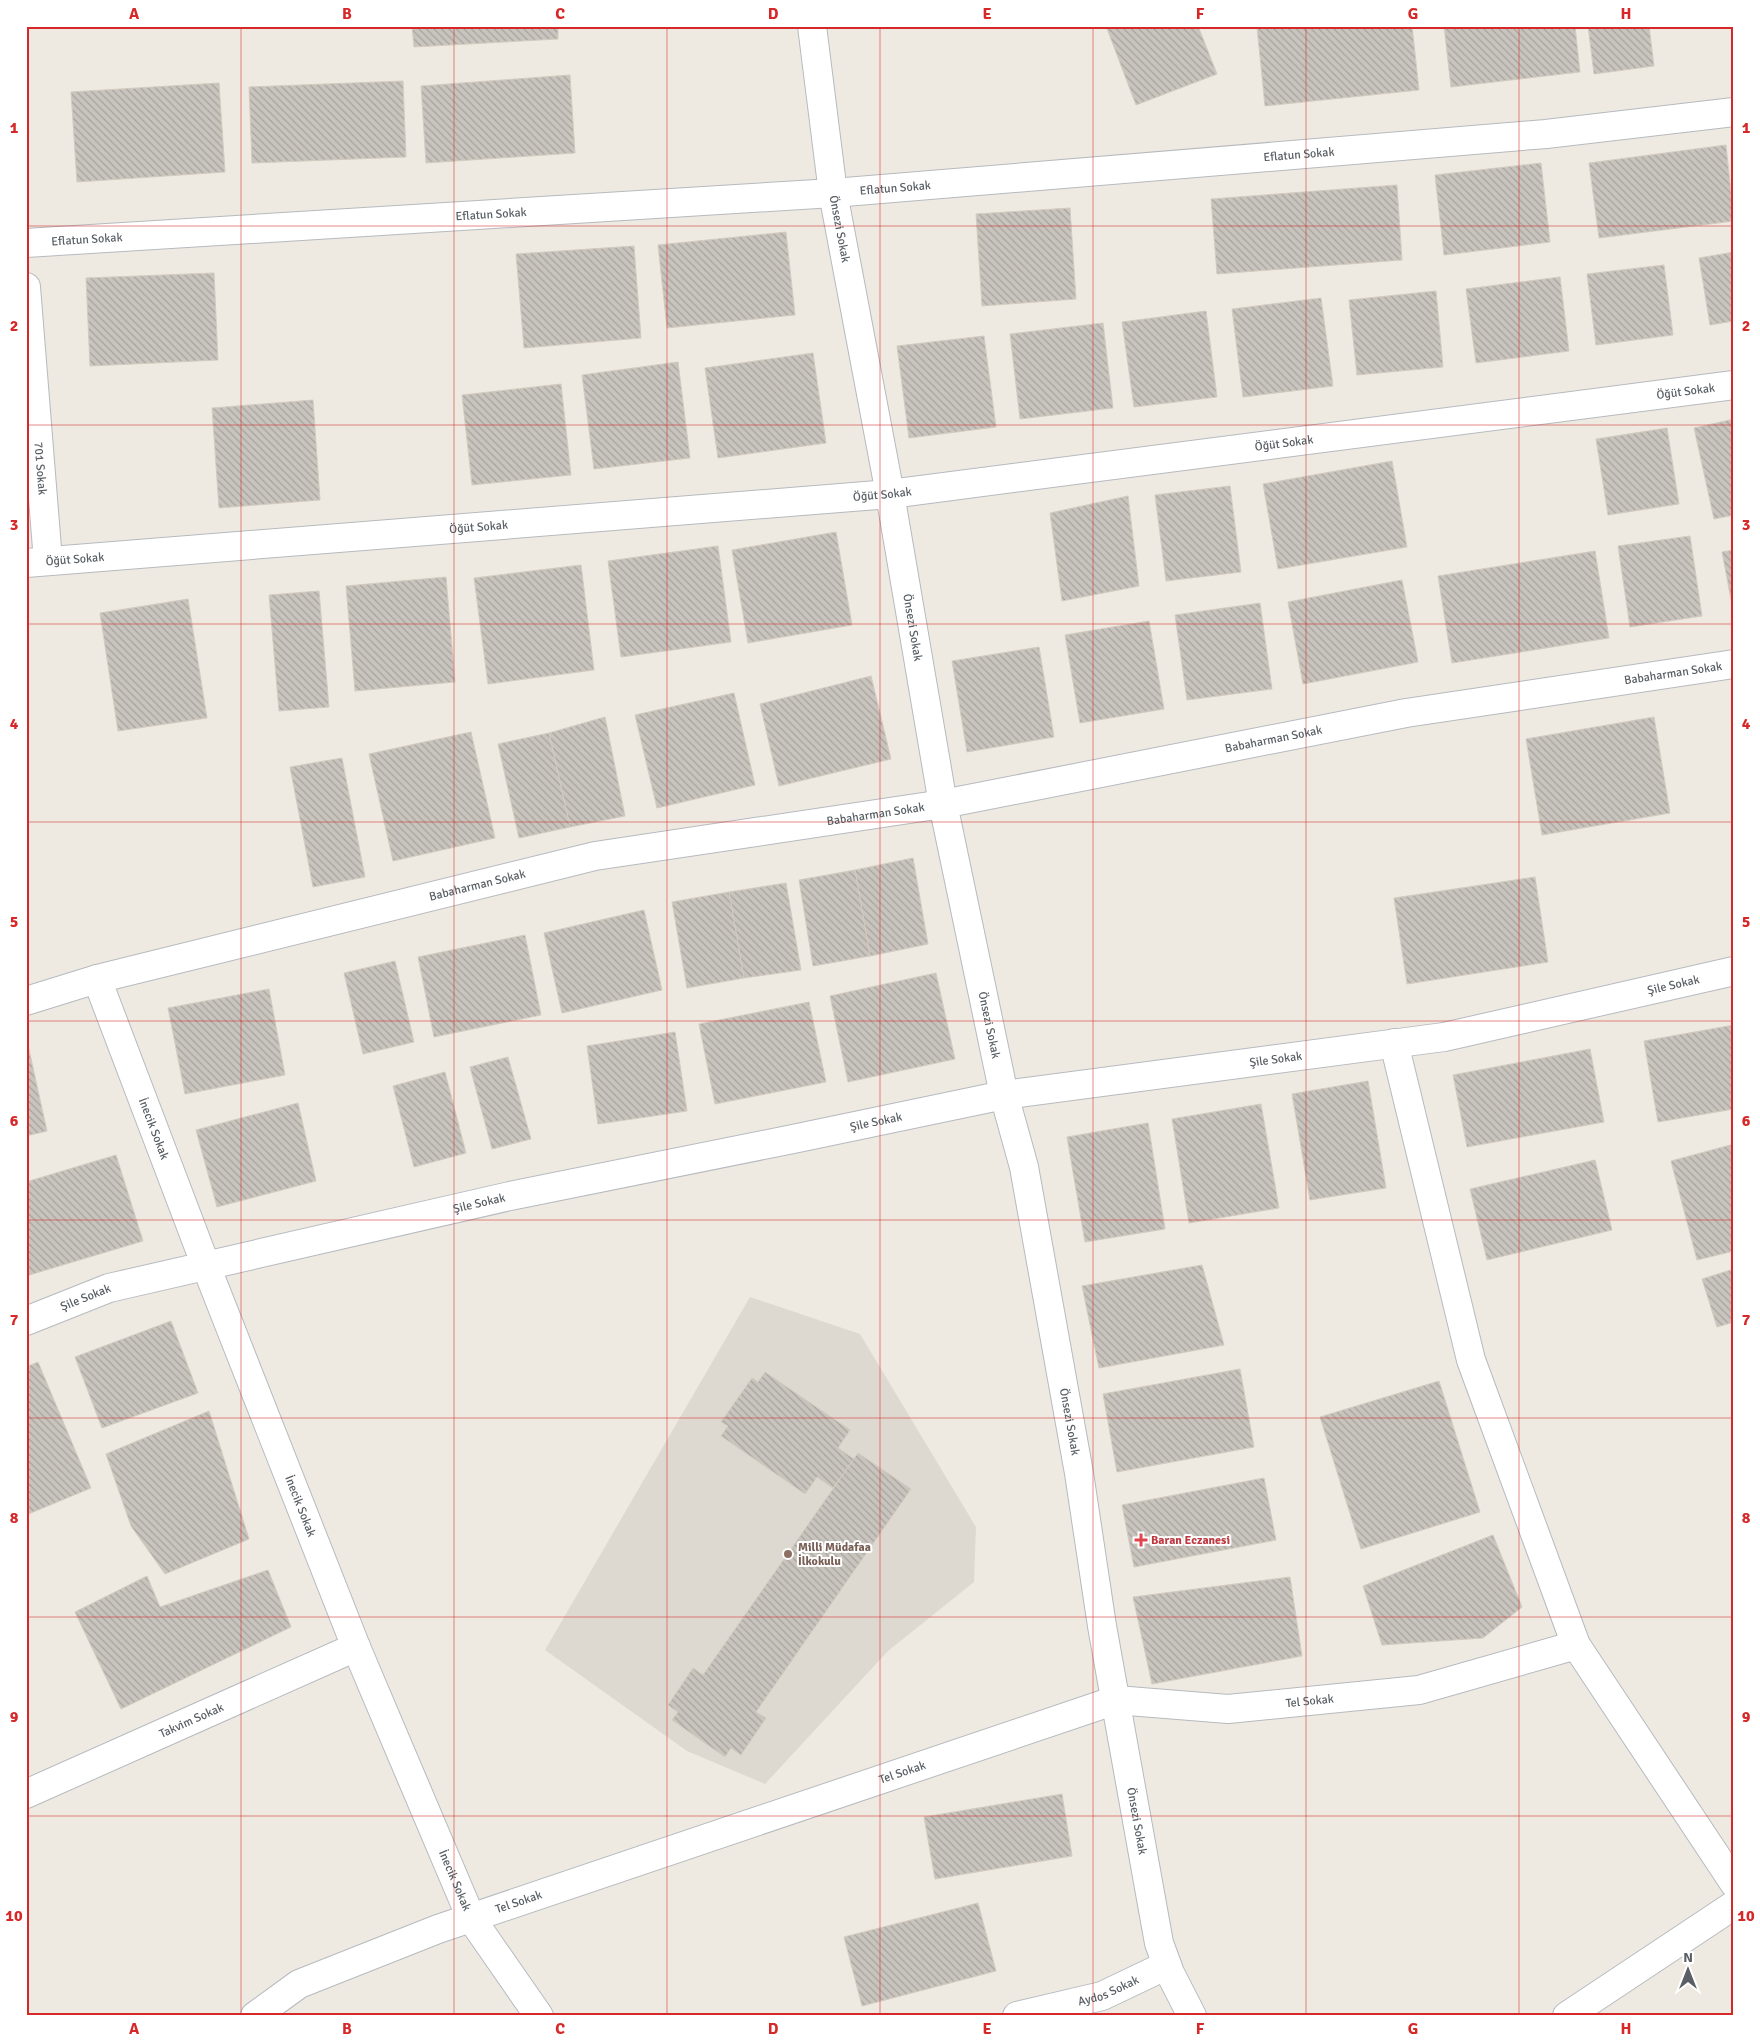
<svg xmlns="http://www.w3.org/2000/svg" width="1760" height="2042" font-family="Signika,sans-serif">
	<defs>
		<pattern id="building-back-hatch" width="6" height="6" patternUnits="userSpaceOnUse" patternTransform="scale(1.25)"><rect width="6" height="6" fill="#c9c5be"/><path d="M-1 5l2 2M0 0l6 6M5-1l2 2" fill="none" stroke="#a6a39e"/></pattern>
	</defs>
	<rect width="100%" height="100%" fill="#eeeae1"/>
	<polygon fill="#ded9d0" points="750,1297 860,1334 976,1527 974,1582 888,1651 765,1784 687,1751 545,1650"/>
	<g fill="url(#building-back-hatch)" stroke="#d4cbbf">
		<polygon points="412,26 558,26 558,39 414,47"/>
		<polygon points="1106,26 1198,26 1217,74 1136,105"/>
		<polygon points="1412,26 1419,90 1265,106 1257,27"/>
		<polygon points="1444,26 1575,26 1580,72 1451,87"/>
		<polygon points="1588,26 1649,26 1654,66 1594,74"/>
		<polygon points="570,75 575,153 426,163 421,86"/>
		<polygon points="403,81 406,157 252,163 249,87"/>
		<polygon points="219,83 225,172 77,182 71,92"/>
		<polygon points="1726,145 1734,221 1599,238 1589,163"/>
		<polygon points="1541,163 1550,242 1444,255 1435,175"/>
		<polygon points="1397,185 1402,260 1217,274 1211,199"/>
		<polygon points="1070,208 1076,299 982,306 976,214"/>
		<polygon points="786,232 795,315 667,328 658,245"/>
		<polygon points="634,246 641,338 524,348 516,254"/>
		<polygon points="1734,252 1734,321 1710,325 1699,258"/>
		<polygon points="1664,265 1673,335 1596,345 1587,274"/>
		<polygon points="214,273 218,360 90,366 86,278"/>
		<polygon points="1560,277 1569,351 1476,363 1466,289"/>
		<polygon points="1436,291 1443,367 1357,375 1349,300"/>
		<polygon points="1321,298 1333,386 1243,397 1232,309"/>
		<polygon points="1206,311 1217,397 1134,407 1122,322"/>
		<polygon points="1103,323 1113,408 1020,419 1010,334"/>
		<polygon points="984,336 996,427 909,438 897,346"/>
		<polygon points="813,353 826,443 718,458 705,368"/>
		<polygon points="678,362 690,458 594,469 582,375"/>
		<polygon points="561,384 571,475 472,485 462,395"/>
		<polygon points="313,400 320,500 219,508 212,408"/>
		<polygon points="1734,419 1734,515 1714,519 1694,428"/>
		<polygon points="1667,428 1679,504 1608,515 1596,439"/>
		<polygon points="1392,461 1407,547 1278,569 1263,484"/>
		<polygon points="1230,486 1241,572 1166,581 1155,495"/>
		<polygon points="1128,496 1139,586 1062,601 1050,513"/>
		<polygon points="836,532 852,625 748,643 732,550"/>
		<polygon points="1690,536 1702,616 1630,627 1618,546"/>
		<polygon points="718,546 731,642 621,657 608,561"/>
		<polygon points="1734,550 1734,610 1733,610 1722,552"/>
		<polygon points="1595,551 1609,638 1452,663 1438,576"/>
		<polygon points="581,565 594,670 488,684 474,578"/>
		<polygon points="446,577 455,682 355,691 346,586"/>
		<polygon points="1402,580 1418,662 1303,684 1288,602"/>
		<polygon points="319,591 329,707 279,711 269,595"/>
		<polygon points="188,599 207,718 118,731 100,613"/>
		<polygon points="1260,603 1272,689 1187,700 1175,615"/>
		<polygon points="1149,621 1164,709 1080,723 1065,635"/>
		<polygon points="1039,647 1054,737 967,752 952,661"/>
		<polygon points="871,676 891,759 779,786 760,704"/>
		<polygon points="734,693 755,785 657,808 635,715"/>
		<polygon points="605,717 625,816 570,827 549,733"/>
		<polygon points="1654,717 1670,813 1542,835 1526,739"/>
		<polygon points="471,732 495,838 393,861 369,754"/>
		<polygon points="549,733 570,827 519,838 498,744"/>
		<polygon points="342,758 365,877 313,887 290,767"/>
		<polygon points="913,858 928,944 870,956 855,870"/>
		<polygon points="855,870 870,956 813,966 799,880"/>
		<polygon points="1535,877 1548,962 1407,984 1394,898"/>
		<polygon points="786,883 801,970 744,978 729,892"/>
		<polygon points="729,892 744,978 687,988 672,902"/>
		<polygon points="644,910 662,990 562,1013 544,933"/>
		<polygon points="525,935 541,1015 434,1037 418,957"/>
		<polygon points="395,961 414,1042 363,1054 344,973"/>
		<polygon points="936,973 955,1059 848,1082 830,996"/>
		<polygon points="269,989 285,1075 185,1094 168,1008"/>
		<polygon points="809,1002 826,1082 715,1104 699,1024"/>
		<polygon points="1734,1025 1734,1109 1658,1122 1644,1041"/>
		<polygon points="675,1032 687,1111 598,1124 587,1046"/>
		<polygon points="28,1045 47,1131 26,1136 26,1046"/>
		<polygon points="1590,1049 1604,1122 1467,1147 1453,1075"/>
		<polygon points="508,1057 531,1139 492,1149 470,1067"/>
		<polygon points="445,1072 466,1153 414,1167 393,1086"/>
		<polygon points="1368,1081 1386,1188 1310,1200 1292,1094"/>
		<polygon points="298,1103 316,1181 217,1207 196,1130"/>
		<polygon points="1261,1104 1279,1208 1189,1223 1172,1119"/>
		<polygon points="1148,1123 1165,1229 1085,1242 1067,1137"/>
		<polygon points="1734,1144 1734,1251 1697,1260 1671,1161"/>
		<polygon points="116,1155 143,1241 26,1276 26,1182"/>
		<polygon points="1595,1160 1612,1230 1487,1260 1470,1189"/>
		<polygon points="1202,1265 1224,1345 1099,1368 1082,1286"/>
		<polygon points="1734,1269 1734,1322 1717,1327 1702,1279"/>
		<polygon points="171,1321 198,1393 102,1428 75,1357"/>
		<polygon points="38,1362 91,1488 26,1515 26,1367"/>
		<polygon points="1240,1369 1254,1447 1117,1472 1103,1394"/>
		<polygon points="765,1372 850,1430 838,1448 854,1459 833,1488 817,1477 805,1494 721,1436 728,1426 721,1422 752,1378 758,1382"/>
		<polygon points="1439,1381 1480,1512 1361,1549 1320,1417"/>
		<polygon points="209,1411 249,1539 165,1574 131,1526 106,1454"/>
		<polygon points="858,1453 911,1489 756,1712 766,1718 741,1755 731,1748 725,1757 672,1720 678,1712 668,1705 693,1668 703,1675"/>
		<polygon points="1264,1478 1276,1540 1134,1567 1122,1505"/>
		<polygon points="1493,1535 1522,1607 1483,1638 1382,1645 1363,1586"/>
		<polygon points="268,1570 291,1627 121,1709 75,1612 147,1576 160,1607"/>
		<polygon points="1290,1577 1302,1656 1152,1684 1133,1597"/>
		<polygon points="1062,1794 1072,1856 935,1879 924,1817"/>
		<polygon points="978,1903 996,1971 862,2006 844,1937"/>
	</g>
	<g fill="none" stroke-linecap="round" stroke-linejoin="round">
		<g stroke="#b6babf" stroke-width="30">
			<g id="minor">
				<path id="s1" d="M812 26 833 193 890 494 943 804 1004 1095 1024 1167 1079 1473 1102 1626 1159 1943 1170 1973 1192 2016"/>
				<path id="s2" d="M26 243 833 193 1546 134 1734 112"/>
				<path id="s3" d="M26 287 48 561"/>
				<path id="s4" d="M26 563 890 494 1734 385"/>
				<path id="s5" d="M97 979 206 1266 356 1647 471 1918 539 2016"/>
				<path id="s6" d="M26 1001 97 979 595 856 943 804 1406 713 1734 664"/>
				<polyline points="1394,1043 1471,1360 1576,1645 1734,1883"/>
				<path id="s7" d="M26 1321 109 1288 510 1196 793 1139 1004 1095 1444 1037 1734 971"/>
				<path id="s8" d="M26 1794 356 1647"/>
				<path id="s9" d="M255 2016 299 1984 438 1929 1116 1700 1228 1709 1419 1690 1576 1645"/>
				<path id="s10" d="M1017 2016 1102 1996 1167 1965"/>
				<polyline points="1567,2016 1734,1905"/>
			</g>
		</g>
		<use href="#minor" stroke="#fff" stroke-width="28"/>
	</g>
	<path fill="none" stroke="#d62828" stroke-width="1" stroke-opacity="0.55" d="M241 26V2016M454 26V2016M667 26V2016M880 26V2016M1093 26V2016M1306 26V2016M1519 26V2016M26 226H1734M26 425H1734M26 624H1734M26 822H1734M26 1021H1734M26 1220H1734M26 1418H1734M26 1617H1734M26 1816H1734"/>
	<path fill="#e0444e" stroke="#fff" stroke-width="2" d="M1138.5 1532.5h5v5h5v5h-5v5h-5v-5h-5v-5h5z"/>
	<circle fill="#8d6e63" stroke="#fff" stroke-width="2" cx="788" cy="1554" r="5"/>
	<g text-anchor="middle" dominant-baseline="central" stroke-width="4" stroke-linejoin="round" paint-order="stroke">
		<g font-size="12" fill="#595f64" stroke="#fff">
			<text stroke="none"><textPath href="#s2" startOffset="1276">Eflatun Sokak</textPath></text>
			<text stroke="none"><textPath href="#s2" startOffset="871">Eflatun Sokak</textPath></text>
			<text stroke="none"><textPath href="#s2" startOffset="466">Eflatun Sokak</textPath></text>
			<text stroke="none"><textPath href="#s1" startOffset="205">Önsezi Sokak</textPath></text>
			<text stroke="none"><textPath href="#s2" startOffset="61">Eflatun Sokak</textPath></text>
			<text stroke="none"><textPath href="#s4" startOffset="1669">Öğüt Sokak</textPath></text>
			<text stroke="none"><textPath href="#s4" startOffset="1264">Öğüt Sokak</textPath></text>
			<text stroke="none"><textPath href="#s3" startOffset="182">701 Sokak</textPath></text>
			<text stroke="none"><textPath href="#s4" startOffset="859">Öğüt Sokak</textPath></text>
			<text stroke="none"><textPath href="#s4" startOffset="454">Öğüt Sokak</textPath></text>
			<text stroke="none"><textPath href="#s4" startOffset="49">Öğüt Sokak</textPath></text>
			<text stroke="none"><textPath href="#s1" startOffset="610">Önsezi Sokak</textPath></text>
			<text stroke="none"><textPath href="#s6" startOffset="1681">Babaharman Sokak</textPath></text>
			<text stroke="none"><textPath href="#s6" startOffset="1276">Babaharman Sokak</textPath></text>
			<text stroke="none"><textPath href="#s6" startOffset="871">Babaharman Sokak</textPath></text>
			<text stroke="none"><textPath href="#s6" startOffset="466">Babaharman Sokak</textPath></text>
			<text stroke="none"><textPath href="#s7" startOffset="1684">Şile Sokak</textPath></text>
			<text stroke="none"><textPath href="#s1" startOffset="1015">Önsezi Sokak</textPath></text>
			<text stroke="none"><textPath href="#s7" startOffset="1279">Şile Sokak</textPath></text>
			<text stroke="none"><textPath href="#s7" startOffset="874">Şile Sokak</textPath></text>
			<text stroke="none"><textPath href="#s5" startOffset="160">İnecik Sokak</textPath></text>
			<text stroke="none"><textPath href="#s7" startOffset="469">Şile Sokak</textPath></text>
			<text stroke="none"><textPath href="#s7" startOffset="64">Şile Sokak</textPath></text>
			<text stroke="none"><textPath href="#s1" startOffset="1420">Önsezi Sokak</textPath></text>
			<text stroke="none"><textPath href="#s5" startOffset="565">İnecik Sokak</textPath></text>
			<text stroke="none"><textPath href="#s9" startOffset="1114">Tel Sokak</textPath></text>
			<text stroke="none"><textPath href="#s8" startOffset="181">Takvim Sokak</textPath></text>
			<text stroke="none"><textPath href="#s9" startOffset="694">Tel Sokak</textPath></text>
			<text stroke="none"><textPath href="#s1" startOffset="1825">Önsezi Sokak</textPath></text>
			<text stroke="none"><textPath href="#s5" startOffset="970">İnecik Sokak</textPath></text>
			<text stroke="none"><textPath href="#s9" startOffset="289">Tel Sokak</textPath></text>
			<text stroke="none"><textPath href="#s10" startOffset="95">Aydos Sokak</textPath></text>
		</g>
		<g font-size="12" font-weight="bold" fill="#be3a42" stroke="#fff" text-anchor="start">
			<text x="1151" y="1540">Baran Eczanesi</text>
		</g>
		<g font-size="12" font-weight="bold" fill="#785e54" stroke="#fff" text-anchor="start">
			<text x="798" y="1547">Milli Müdafaa<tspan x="798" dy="14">İlkokulu</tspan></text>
		</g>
	</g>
	<rect width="1760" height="2042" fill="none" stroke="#ffffff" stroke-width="55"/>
	<g transform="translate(1688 1970)" stroke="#ffffff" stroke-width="4" paint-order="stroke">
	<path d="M0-4L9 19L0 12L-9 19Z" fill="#595f64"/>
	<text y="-8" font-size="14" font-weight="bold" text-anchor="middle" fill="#595f64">N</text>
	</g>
	<rect x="28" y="28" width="1704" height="1986" fill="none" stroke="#d62828" stroke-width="2"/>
	<g font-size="16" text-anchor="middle" font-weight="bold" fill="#d62828">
		<text x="134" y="19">A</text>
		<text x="347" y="19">B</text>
		<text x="560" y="19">C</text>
		<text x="773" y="19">D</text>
		<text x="987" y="19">E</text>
		<text x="1200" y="19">F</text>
		<text x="1413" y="19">G</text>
		<text x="1626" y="19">H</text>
		<text x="14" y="133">1</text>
		<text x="1746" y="133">1</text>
		<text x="14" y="331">2</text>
		<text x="1746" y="331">2</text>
		<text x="14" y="530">3</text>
		<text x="1746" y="530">3</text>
		<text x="14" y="729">4</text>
		<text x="1746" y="729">4</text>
		<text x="14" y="927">5</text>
		<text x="1746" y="927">5</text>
		<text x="14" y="1126">6</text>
		<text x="1746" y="1126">6</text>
		<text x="14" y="1325">7</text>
		<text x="1746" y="1325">7</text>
		<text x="14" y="1523">8</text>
		<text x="1746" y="1523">8</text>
		<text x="14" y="1722">9</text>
		<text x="1746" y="1722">9</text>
		<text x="14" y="1921">10</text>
		<text x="1746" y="1921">10</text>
		<text x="134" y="2034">A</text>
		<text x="347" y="2034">B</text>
		<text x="560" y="2034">C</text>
		<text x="773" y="2034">D</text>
		<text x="987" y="2034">E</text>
		<text x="1200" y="2034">F</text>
		<text x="1413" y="2034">G</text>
		<text x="1626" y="2034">H</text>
	</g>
</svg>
